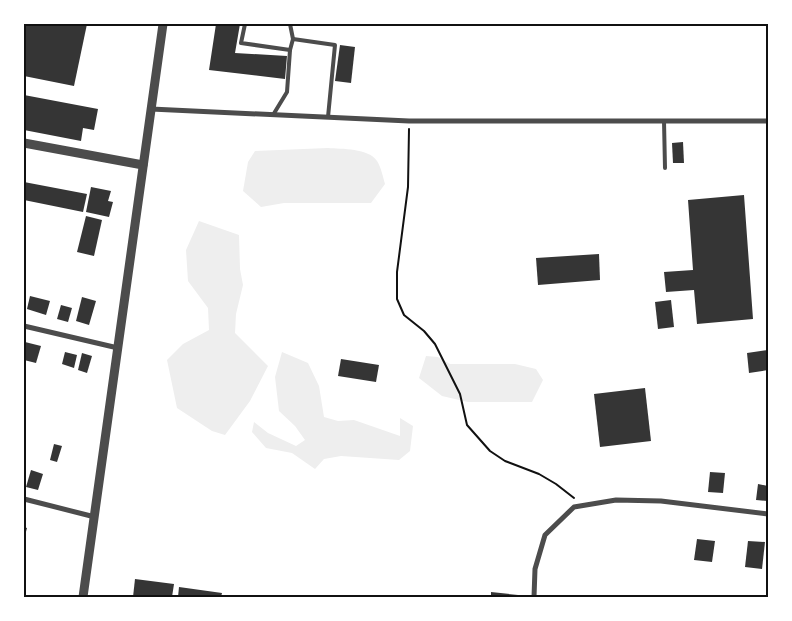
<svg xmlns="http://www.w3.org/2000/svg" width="792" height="621" font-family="'Work Sans',sans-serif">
	<rect width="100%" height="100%" fill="#fff"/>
	<g fill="#eee">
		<path d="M328 148C341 149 369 148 377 161 381 167 383 177 385 184L371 203H284L261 207 243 191 248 162 255 151Z"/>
		<polygon points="199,221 239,235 240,269 243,285 236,314 235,333 268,366 250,401 225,435 212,431 177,408 167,360 183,344 209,330 208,308 188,281 186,250"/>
		<polygon points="282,352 308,363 319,386 324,417 338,421 354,420 400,436 400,418 413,426 410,451 399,460 341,456 324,459 315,469 292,453 266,448 252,432 254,422 268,433 296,446 305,440 295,426 279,411 275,377"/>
		<polygon points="426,356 438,357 450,364 515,364 536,369 543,380 532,402 468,402 442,396 419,378"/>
	</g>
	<g fill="#353535">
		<polygon points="24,24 87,24 74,86 24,76"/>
		<polygon points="216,24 240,24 235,53 287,56 285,79 209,70"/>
		<polygon points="340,45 355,47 351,83 335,81"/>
		<polygon points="24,95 98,109 94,130 83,128 81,141 24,130"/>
		<polygon points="683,142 684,163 673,163 672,143"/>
		<polygon points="24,182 87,194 83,212 24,200"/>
		<polygon points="91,187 111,191 108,201 113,202 109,217 86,212"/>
		<polygon points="744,195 753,319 697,324 694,290 666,292 664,272 693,270 688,200"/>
		<polygon points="86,216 102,220 94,256 77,252"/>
		<polygon points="599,254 600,280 538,285 536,258"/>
		<polygon points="30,296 50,301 46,315 27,309"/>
		<polygon points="82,297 96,301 89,325 76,321"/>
		<polygon points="671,300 674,327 658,329 655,302"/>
		<polygon points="61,305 72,308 68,322 57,319"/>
		<polygon points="25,342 41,346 36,363 24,360"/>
		<polygon points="768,350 768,370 749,373 747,353"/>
		<polygon points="65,352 77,355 74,368 62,364"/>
		<polygon points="82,353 92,356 87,373 78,370"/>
		<polygon points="341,359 379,365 376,382 338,376"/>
		<polygon points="645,388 651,441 600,447 594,394"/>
		<polygon points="54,444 62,446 57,462 50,460"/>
		<polygon points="31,470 43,474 38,490 26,487"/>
		<polygon points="710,472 725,473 723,493 708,492"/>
		<polygon points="758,484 768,486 768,501 756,500"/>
		<polygon points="24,527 27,528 24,539"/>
		<polygon points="697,539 715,541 712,562 694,560"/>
		<polygon points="748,541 765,542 762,569 745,567"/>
		<polygon points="135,579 174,584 172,597 133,597"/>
		<polygon points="179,587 222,593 221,597 178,597"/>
		<polygon points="491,592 518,595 517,597 491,597"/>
	</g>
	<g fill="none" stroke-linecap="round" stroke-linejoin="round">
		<polyline stroke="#111" stroke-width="2" points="409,129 408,187 397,272 397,299 404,315 424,331 435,344 460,394 467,425 490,451 505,461 539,474 556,484 574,498"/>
		<g stroke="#4c4c4c" stroke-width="4">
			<polyline points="245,24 241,43 290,50"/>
			<polyline points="293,39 335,45 328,117"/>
			<polyline points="273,115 287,92 290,50 293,39 290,24"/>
			<polyline points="664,121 665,168"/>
		</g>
		<g stroke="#4c4c4c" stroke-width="5">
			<polyline points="151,109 409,121 768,121"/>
			<polyline points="24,326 118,348"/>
			<polyline points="24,499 95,517"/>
			<polyline points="534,597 535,569 545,535 574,507 616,500 661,501 768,514"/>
		</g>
		<g stroke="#4c4c4c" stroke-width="9">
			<polyline points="24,143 143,165"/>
			<polyline points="83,597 163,24"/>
		</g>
	</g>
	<rect width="792" height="621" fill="none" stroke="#ffffff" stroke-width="50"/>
	<rect x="25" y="25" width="742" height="571" fill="none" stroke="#111" stroke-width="2"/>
</svg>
